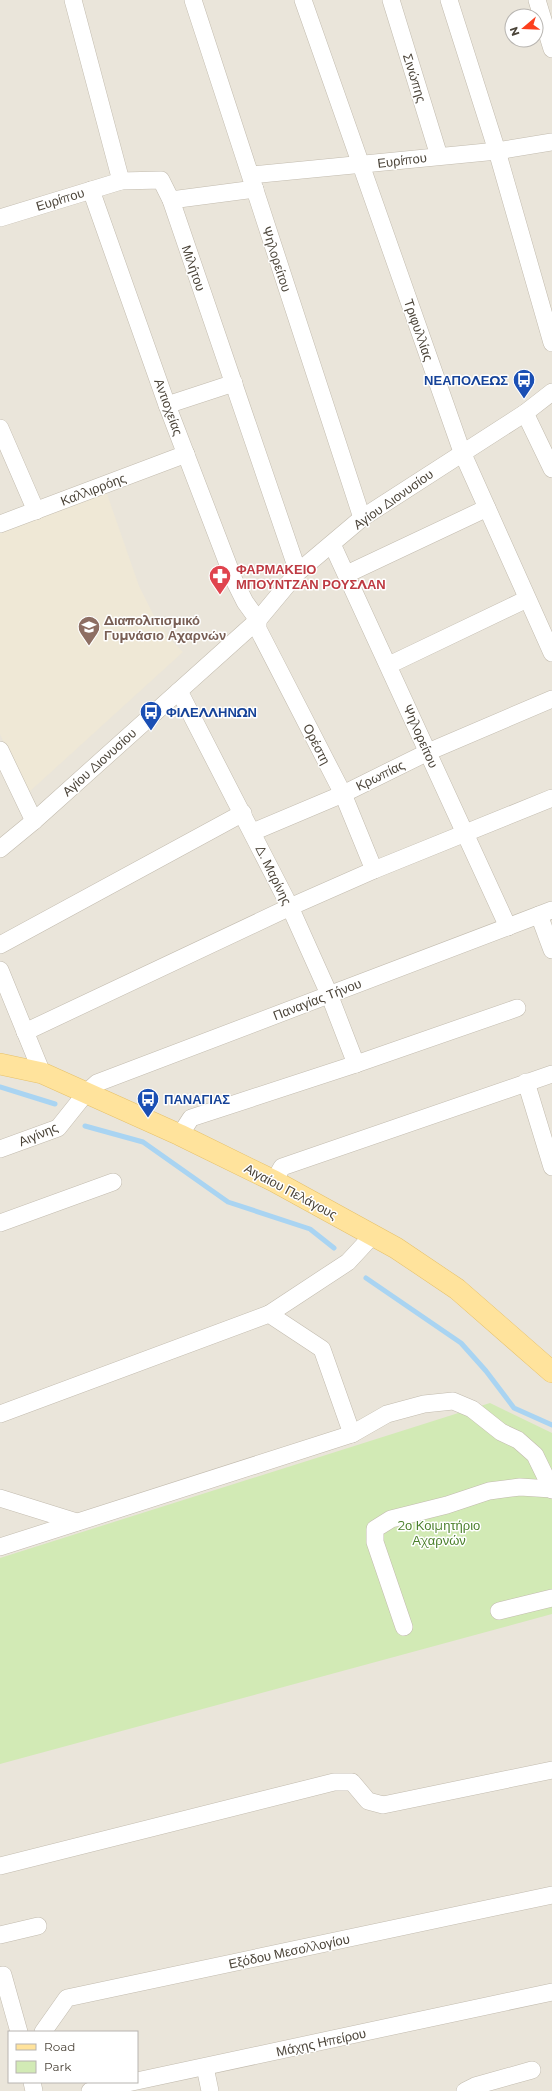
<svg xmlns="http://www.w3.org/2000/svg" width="552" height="2091" font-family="Montserrat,sans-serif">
	<rect width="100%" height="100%" fill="#f6f3ec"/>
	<path fill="#eae5da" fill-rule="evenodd" d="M0 0H552V2091H0ZM512 16H536V40H512ZM9 2032H137V2082H9Z"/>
	<polygon fill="#efe8d6" points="106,491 139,586 153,614 172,641 183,652 27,794 0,734 0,533"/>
	<polygon fill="#d2eab5" points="490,1403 552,1433 552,1614 0,1764 0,1558"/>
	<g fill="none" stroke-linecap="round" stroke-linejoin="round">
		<g stroke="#a9d4f2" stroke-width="5">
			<polyline points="0,1087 55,1104"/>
			<polyline points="85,1126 143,1142 228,1202 310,1229 334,1248"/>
			<polyline points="366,1278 461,1343 486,1371 514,1408 552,1425"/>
		</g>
		<g stroke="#c2bbae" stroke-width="18">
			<g id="minor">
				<polyline points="73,0 121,181"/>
				<polyline points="193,0 362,518"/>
				<polyline points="303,0 462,452 552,653"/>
				<polyline points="391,0 439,156"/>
				<polyline points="449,0 497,151 552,343"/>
				<polyline points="537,0 552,49"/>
				<polyline points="251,175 497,151 552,142"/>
				<polyline points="91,190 167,405 234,580 245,602 258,620 258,629 343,794 374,870"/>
				<polyline points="171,200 255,189"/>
				<polyline points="0,218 121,181 161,180 171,200 298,572"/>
				<polyline points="167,405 234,383"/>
				<polyline points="525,413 552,469"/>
				<polyline points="0,428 36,511"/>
				<polyline points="0,524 186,454"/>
				<polyline points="332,544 508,927"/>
				<polyline points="347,574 487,508"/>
				<polyline points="389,665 527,599"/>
				<polyline points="179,691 290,907 329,994 356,1064"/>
				<polyline points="0,750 34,821"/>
				<polyline points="253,832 343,794 428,752 552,699"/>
				<polyline points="0,849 34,821 258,620 298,572 362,518 525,413 552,392"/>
				<polyline points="539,915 552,950"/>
				<polyline points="0,945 243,813"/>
				<polyline points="0,970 42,1073"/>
				<polyline points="25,1032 290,907 374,870 552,798"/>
				<polyline points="526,1082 552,1167"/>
				<polyline points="180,1135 191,1118 356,1064 517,1008"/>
				<polyline points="0,1149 58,1128 86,1093 97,1083 552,910"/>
				<polyline points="274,1181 282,1167 552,1074"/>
				<polyline points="0,1223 113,1182"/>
				<polyline points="269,1314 348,1262 373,1235"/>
				<polyline points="0,1414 269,1314 322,1349 352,1434 0,1547"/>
				<polyline points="352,1434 387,1414 424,1404 453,1401 472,1409 501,1432 518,1440 535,1455 552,1490"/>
				<polyline points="0,1498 77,1522"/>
				<polyline points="499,1611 552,1598"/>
				<polyline points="404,1627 375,1542 375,1529 391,1519 447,1505 489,1491 520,1487 552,1489"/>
				<polyline points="0,1866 334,1782 352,1782 368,1801 383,1805 552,1770"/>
				<polyline points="0,1935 38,1926"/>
				<polyline points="3,1975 19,2032"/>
				<polyline points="43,2032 67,1998 552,1895"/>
				<polyline points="205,2067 210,2091"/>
				<polyline points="32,2082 34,2091"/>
				<polyline points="90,2091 552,1992"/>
				<polyline points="465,2091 475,2086 532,2070"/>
			</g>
		</g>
		<g stroke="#e6c16a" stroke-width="22">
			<polyline id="major" points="0,1064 42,1073 180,1135 274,1181 396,1248 457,1289 552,1372"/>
		</g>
		<use href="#minor" stroke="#fff" stroke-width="17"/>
		<use href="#major" stroke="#ffe39c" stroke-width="21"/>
	</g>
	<defs>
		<g id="bus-pin" transform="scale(1.15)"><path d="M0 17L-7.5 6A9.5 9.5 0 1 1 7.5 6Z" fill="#1a4fb4" stroke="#fff"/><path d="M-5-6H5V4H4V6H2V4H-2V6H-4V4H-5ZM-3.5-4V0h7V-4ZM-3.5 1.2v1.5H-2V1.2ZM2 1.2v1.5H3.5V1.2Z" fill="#fff"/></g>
		<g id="pharmacy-pin" transform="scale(1.15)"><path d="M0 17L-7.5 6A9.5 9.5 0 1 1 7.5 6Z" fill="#e0444e" stroke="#fff"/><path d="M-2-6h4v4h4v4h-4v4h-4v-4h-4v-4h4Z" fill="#fff"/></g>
		<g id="school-pin" transform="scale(1.15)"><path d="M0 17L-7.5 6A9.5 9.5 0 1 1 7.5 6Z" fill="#8d6e63" stroke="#fff"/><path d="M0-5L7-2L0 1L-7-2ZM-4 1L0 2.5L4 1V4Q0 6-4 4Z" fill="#fff"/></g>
	</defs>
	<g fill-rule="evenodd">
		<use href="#bus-pin" x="524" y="380"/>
		<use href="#pharmacy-pin" x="220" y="576"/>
		<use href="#school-pin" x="89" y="627"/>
		<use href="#bus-pin" x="151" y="712"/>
		<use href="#bus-pin" x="148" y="1099"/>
	</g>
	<g text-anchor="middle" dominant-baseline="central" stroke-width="3" stroke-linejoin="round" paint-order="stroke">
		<g font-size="13" fill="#4b4439" stroke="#fff">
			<text transform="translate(415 78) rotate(73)">Σινώπης</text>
			<text transform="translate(402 160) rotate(-7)">Ευρίπου</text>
			<text transform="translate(60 199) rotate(-17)">Ευρίπου</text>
			<text transform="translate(277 259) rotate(72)">Ψηλορείτου</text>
			<text transform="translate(194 268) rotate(71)">Μιλήτου</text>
			<text transform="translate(419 330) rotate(71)">Τριφυλλίας</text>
			<text transform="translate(169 407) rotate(70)">Αντιοχείας</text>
			<text transform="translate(93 489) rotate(-21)">Καλλιρρόης</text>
			<text transform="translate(393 499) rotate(-35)">Αγίου Διονυσίου</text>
			<text transform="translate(421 736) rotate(66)">Ψηλορείτου</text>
			<text transform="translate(317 744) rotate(63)">Ορέστη</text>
			<text transform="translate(99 762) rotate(-42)">Αγίου Διονυσίου</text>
			<text transform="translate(380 775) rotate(-26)">Κρωπίας</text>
			<text transform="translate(274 875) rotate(64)">Δ. Μαρίνης</text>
			<text transform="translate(317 999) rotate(-21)">Παναγίας Τήνου</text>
			<text transform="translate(38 1134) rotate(-23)">Αιγίνης</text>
			<text transform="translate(291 1191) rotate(28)">Αιγαίου Πελάγους</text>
			<text transform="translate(289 1951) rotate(-12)">Εξόδου Μεσολλογίου</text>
			<text transform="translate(321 2042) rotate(-12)">Μάχης Ηπείρου</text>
		</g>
		<g font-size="13" font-weight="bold" fill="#164399" stroke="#fff" text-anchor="start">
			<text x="508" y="380" text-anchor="end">ΝΕΑΠΟΛΕΩΣ</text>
			<text x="166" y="712">ΦΙΛΕΛΛΗΝΩΝ</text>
			<text x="164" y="1099">ΠΑΝΑΓΙΑΣ</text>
		</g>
		<g font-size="13" font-weight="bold" fill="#be3a42" stroke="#fff" text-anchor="start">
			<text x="236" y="569">ΦΑΡΜΑΚΕΙΟ<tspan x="236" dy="15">ΜΠΟΥΝΤΖΑΝ ΡΟΥΣΛΑΝ</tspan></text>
		</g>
		<g font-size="13" font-weight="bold" fill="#785e54" stroke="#fff" text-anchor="start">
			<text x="104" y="620">Διαπολιτισμικό<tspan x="104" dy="15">Γυμνάσιο Αχαρνών</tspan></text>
		</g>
		<g font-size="13" fill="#4a7f2a" stroke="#fff">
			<text x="439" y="1525">2ο Κοιμητήριο<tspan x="439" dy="15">Αχαρνών</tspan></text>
		</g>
	</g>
	<rect x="8" y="2031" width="130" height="52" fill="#ffffff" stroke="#b7b4b0"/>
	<rect x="16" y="2044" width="20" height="6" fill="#ffe39c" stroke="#b7b4b0"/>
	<text x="44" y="2051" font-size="12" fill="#4b4439">Road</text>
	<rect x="16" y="2061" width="20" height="12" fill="#d2eab5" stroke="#b7b4b0"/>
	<text x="44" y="2071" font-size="12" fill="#4b4439">Park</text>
	<g transform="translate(524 28) rotate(251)"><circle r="19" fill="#ffffff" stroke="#b7b4b0"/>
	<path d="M0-3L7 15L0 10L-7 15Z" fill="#fc3f1d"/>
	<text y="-6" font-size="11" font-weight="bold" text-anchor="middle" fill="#4b4439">N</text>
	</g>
</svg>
